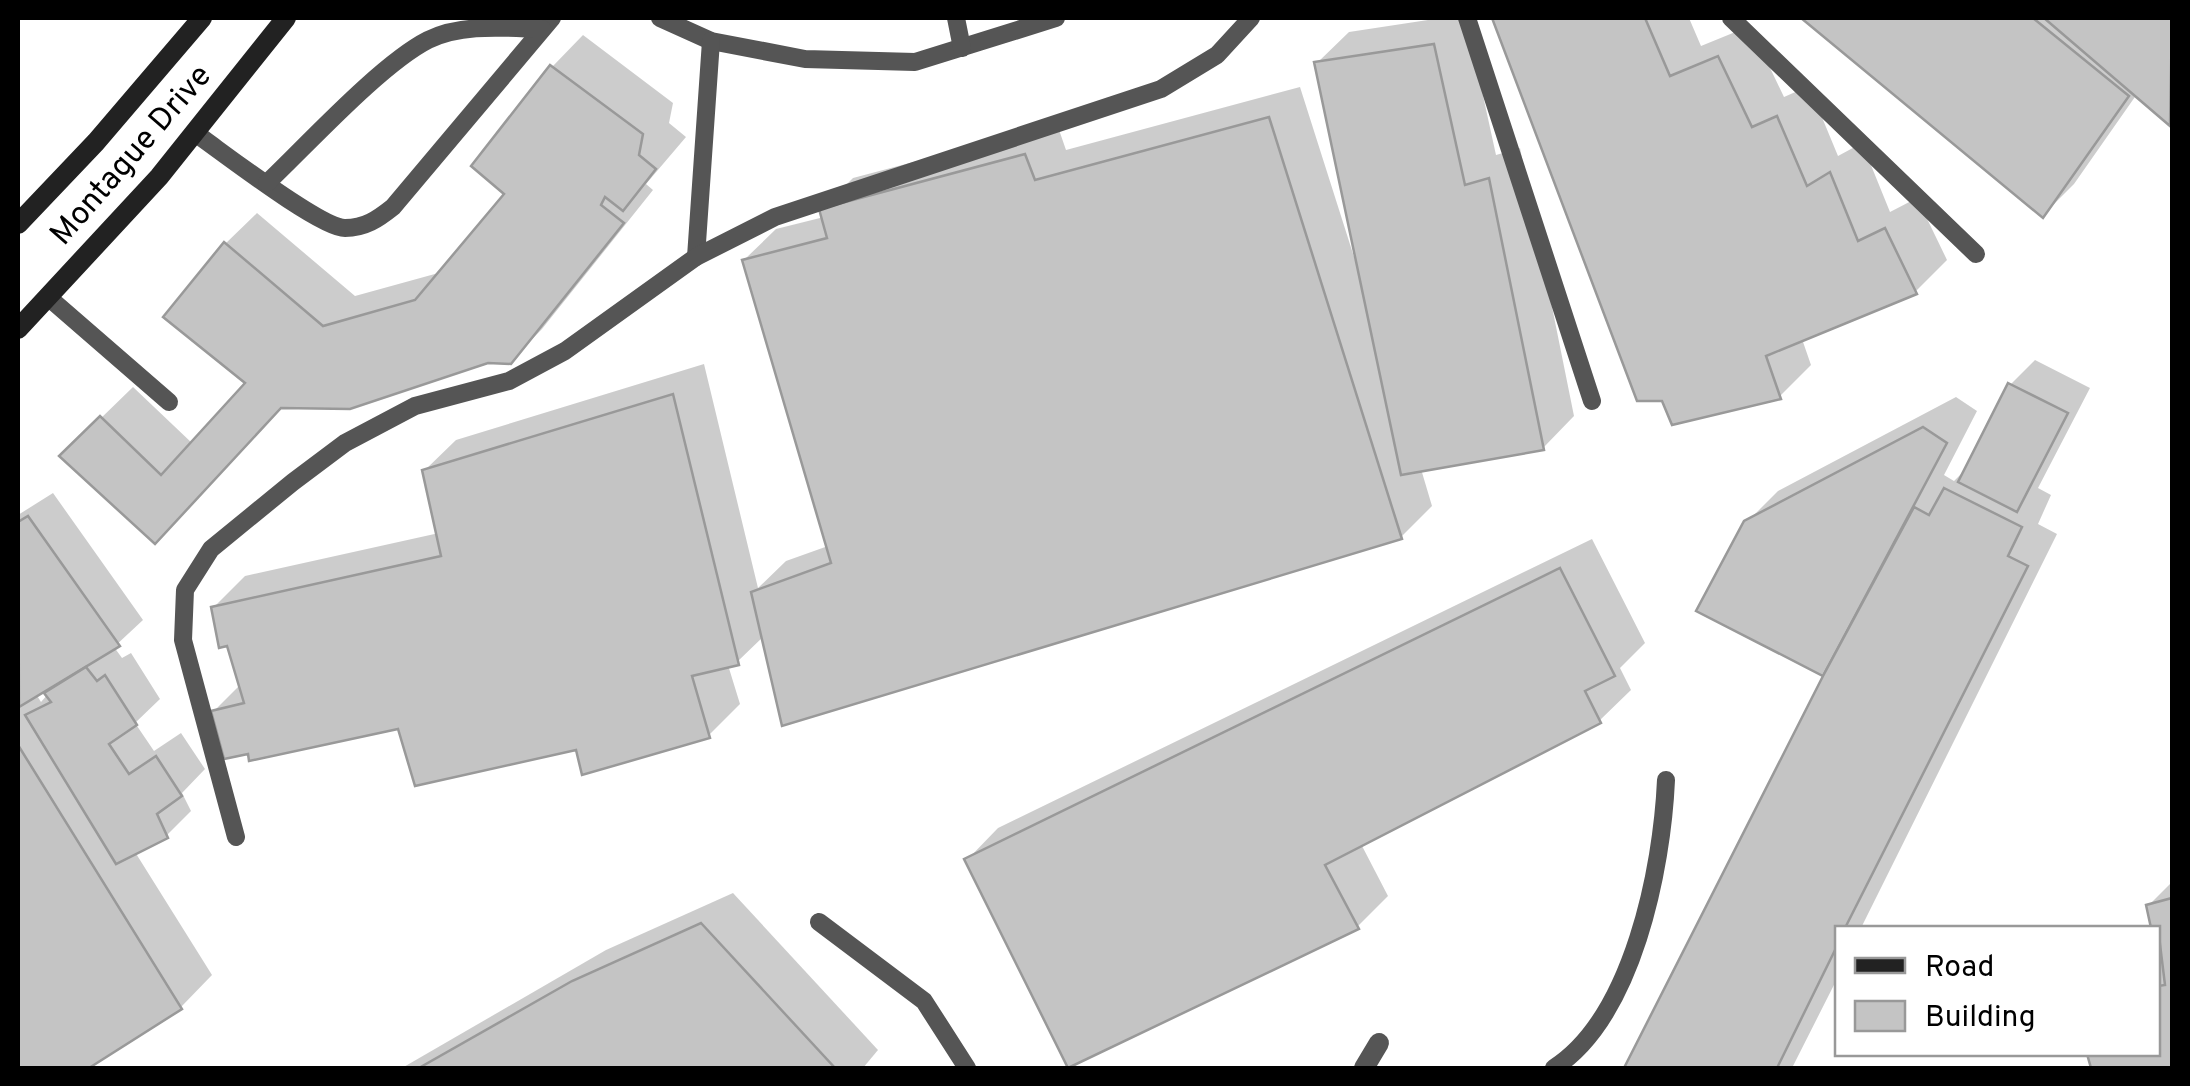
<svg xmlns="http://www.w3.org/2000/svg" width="2190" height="1086" font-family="Overpass,sans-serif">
	<rect width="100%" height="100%" fill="#fff"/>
	<g fill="#0003" fill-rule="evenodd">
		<polygon points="1441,18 1466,18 1496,155 1520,148 1574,416 1543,448 1421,469 1432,506 1401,537 764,636 737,662 728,665 740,704 708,736 400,726 250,751 213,712 241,684 213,608 245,576 439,533 424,471 456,440 704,364 758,588 786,561 828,546 744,260 776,229 824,217 822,209 853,178 1057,124 1066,150 1300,87 1355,260 1358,259 1317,63 1349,32"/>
		<polygon points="1495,18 1689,18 1701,46 1750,26 1784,97 1809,86 1838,156 1862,143 1890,212 1917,198 1947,260 1915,292 1802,339 1811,365 1780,396 1638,399"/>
		<polygon points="1805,18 2172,18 2172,120 2137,94 2074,184 2043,215"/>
		<polygon points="583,35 673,103 669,123 686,137 646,184 653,190 542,329 510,362 488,360 282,406 187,510 62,456 133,387 193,444 248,383 225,244 257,213 355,296 442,272 507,194 552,67"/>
		<polygon points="2035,360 2090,388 2038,488 2051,495 2038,524 2057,534 1861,928 1838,928 1838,977 1792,1068 1627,1068 1826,674 1699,610 1746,523 1778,491 1956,397 1977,411 1944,475 1954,481 1969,466 2010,385"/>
		<path d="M53 493 143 620 114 647 122 658 131 653 160 699 135 723 154 751 181 733 205 769 182 793 191 811 166 836 135 852 212 975 181 1007 85 1068H18V515ZM45 689 48 694 41 702 36 694Z"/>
		<polygon points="1592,539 1645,643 1620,668 1631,690 1599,721 1361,844 1388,896 1357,927 967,860 998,828"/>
		<polygon points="2172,882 2172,1068 2094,1068 2089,1054 2158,1054 2158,963 2162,962 2158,928 2148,906"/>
		<polygon points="733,893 878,1050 863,1068 402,1068 606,950"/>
	</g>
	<g fill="#c4c4c4" stroke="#999" stroke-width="2.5">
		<polygon points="1492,18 1645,18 1670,76 1718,56 1752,127 1777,116 1807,186 1830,172 1858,241 1885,228 1917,294 1766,356 1781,399 1672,425 1662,401 1637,401"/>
		<polygon points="1801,18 2033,18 2129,96 2043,218"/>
		<polygon points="2044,18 2172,18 2170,126"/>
		<polygon points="1434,44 1465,185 1489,178 1544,450 1401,475 1314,62"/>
		<polygon points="550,65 643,134 639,155 656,169 623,211 605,197 601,205 624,223 511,364 488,363 350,409 281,408 155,544 59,456 100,416 161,475 245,383 163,317 224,242 323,326 415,300 504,194 471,166"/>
		<polygon points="1269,117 1402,539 782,726 751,592 831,563 742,260 827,238 819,209 1025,154 1035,180"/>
		<polygon points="2008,383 2068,413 2017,512 1958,482"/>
		<polygon points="673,394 739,665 692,676 710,738 582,775 576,750 415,786 398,729 249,761 248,754 224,759 211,711 244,703 227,646 219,648 211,607 441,556 422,470"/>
		<polygon points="1923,427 1947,443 1823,676 1696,611 1744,521"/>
		<polygon points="1944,488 2022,527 2008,556 2028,566 1845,928 1838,928 1838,944 1777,1068 1624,1068 1823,676 1914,507 1929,515"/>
		<polygon points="28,516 120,646 19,707 18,522"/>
		<polygon points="1560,568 1615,676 1585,691 1601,723 1325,865 1359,929 1068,1068 964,859"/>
		<polygon points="86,667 97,681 105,675 137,725 109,744 129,774 156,756 182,796 157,814 168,838 116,864 25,715 51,702 44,693"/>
		<polygon points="18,745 182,1009 89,1068 18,1068"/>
		<polygon points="2172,898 2172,1068 2091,1068 2087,1054 2158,1054 2158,986 2165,985 2158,928 2151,928 2146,905"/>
		<polygon points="701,923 835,1068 419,1068 572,981"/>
	</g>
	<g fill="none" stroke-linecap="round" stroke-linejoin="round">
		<g stroke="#555" stroke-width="18">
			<polyline points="660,18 711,41 805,59 915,62 1056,18"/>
			<polyline points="956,18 962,48"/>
			<polyline points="1467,18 1592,401"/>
			<polyline points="1731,18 1976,254"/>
			<path d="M195 133C221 151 320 228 345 228 365 228 378 219 393 207L552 18"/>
			<path d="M267 183C308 144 381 64 428 40 462 23 506 28 542 29"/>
			<polyline points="696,257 711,41"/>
			<polyline points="48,297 169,402"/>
			<polyline points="236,837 183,640 185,590 211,549 293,482 345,443 415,406 509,381 565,351 696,257 775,217 1161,89 1217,55 1251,18"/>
			<polyline points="819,922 924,1001 967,1068"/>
			<path d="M1554 1068C1633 1017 1662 869 1666 780"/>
		</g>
		<polyline stroke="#555" stroke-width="20" points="1364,1068 1379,1043"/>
		<g stroke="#222" stroke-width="20">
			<polyline points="18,224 96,142 202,18"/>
			<polyline points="18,329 159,177 286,18"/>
		</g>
	</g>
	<g text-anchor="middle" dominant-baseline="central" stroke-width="9" stroke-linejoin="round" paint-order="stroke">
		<g font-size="32" fill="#000" stroke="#fff">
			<text transform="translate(132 156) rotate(-49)">Montague Drive</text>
		</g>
	</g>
	<rect width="2190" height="1086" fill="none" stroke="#000000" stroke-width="40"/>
	<rect x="1835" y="926" width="325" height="130" fill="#ffffff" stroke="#999999" stroke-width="2.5"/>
	<rect x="1855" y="958" width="50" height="15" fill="#222222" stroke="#999999" stroke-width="2.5"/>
	<text x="1925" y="976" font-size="30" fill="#000000">Road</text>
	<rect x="1855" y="1001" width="50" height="30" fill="#c4c4c4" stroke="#999999" stroke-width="2.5"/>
	<text x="1925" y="1026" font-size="30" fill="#000000">Building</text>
</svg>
